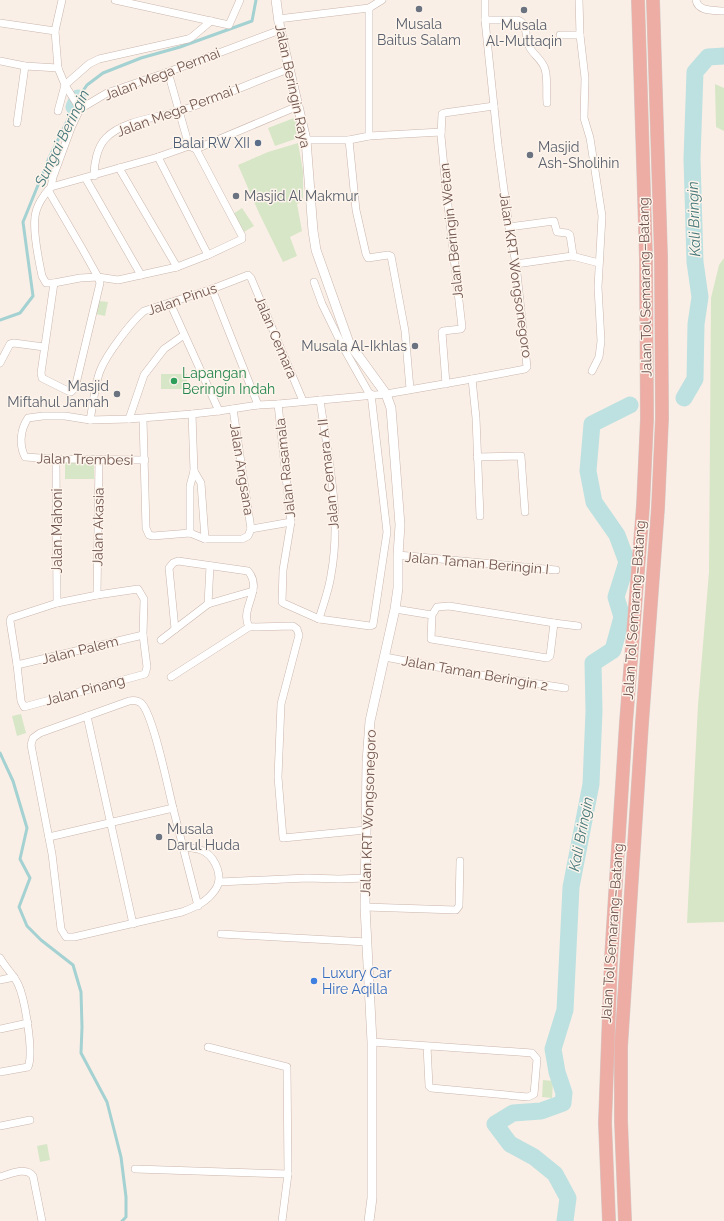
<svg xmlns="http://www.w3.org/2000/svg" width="724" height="1221" font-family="Raleway,sans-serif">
	<rect width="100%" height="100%" fill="#faefe6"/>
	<g fill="#d7e6c6">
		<polygon points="715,84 724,88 724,131 716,127"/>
		<polygon points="294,118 301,137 275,146 268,128"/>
		<polygon points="298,143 303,171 303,201 297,204 302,231 290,237 297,256 283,262 259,213 238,165 268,152"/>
		<polygon points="242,208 254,226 244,232 233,214"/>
		<polygon points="724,258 724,922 687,923 698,705 709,572 711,298 719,265"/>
		<polygon points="99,301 108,302 105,316 96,314"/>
		<rect x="161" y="374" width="26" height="15"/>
		<rect x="65" y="463" width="29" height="16"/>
		<polygon points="21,714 26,733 17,736 12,716"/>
		<polygon points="543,1080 553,1081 552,1098 542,1097"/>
		<polygon points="47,1144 50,1160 40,1162 37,1146"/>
	</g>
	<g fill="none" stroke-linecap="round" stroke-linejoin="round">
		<g stroke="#a4d1d2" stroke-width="3">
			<polyline points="78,98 87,85 103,73 141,58 180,47 252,21 256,0"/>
			<polyline points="0,320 20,313 33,296 23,222 49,158 74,107"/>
			<polyline points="0,753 13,781 27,828 20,859 30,878 19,907 27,926 41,940 73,965 81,992 82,1027 81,1053 107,1102 121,1157 126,1197 126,1217 122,1221"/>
		</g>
		<g stroke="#bde1e1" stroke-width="17">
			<polyline points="74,107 78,98"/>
			<polyline points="684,398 695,379 696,324 700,297 695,262 692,159 695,72 708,57 724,56"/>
			<polyline points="565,1221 568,1198 555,1174 534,1157 510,1144 495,1124 513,1113 541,1111 563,1103 564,1093 557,1072 553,1049 565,1010 571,887 591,784 594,711 593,663 613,650 622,617 616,597 627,562 617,535 594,502 588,471 592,424 630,405"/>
		</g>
		<g stroke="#cab6ad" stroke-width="8">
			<g id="minor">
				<polyline points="62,0 55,31 58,68 65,85 80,109"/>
				<polyline points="115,0 229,25 240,0"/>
				<path d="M696 0C698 12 714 10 724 11"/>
				<polyline points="278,19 369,8 382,0"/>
				<path d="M485 20H517C528 22 525 38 529 46 533 55 542 59 545 69 548 79 546 92 547 103"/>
				<polyline points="0,23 55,31"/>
				<polyline points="560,35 580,35 579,0"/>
				<polyline points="580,35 585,78 584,118 590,138 602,216 598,287 601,341 599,357 592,371"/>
				<polyline points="0,61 25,66 58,68"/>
				<polyline points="168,72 189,146"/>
				<polyline points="58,111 65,85 89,64 99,59 188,39 192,37 211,21"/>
				<polyline points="17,123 25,66"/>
				<polyline points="369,136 441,132"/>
				<polyline points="306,140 349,140 369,136 369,8"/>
				<polyline points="349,140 356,210 366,254 368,258 388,255 391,256 405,331 410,389"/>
				<polyline points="158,157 208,255"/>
				<polyline points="119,168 177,267"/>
				<path d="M94 176C94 164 97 147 106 138 123 120 157 118 180 111 217 99 252 82 289 69"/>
				<polyline points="86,179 141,275"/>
				<polyline points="51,187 53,177 71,128 80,109 107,93 168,72 280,30"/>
				<path d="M48 190 83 250 98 277 100 283 75 388 71 392 68 391 42 378 41 373 54 283H46L42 276C39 262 33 231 35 217 36 206 44 194 51 187L158 157 189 146 196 149 298 106"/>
				<polyline points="509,227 554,221 557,232 567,233 570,235 573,255 572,256 516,264"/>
				<polyline points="572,256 599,263"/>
				<polyline points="314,282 322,304 342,345 370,395"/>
				<polyline points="54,283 80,278 98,277 118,280 177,267 208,255 242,239 242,236 196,149"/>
				<polyline points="212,289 258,405"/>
				<polyline points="170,303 219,411"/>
				<polyline points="0,363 10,344 14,343 44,347"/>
				<polyline points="472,379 476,418 480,516"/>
				<polyline points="446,384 442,332 443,331 461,329 462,327 446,188 441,136 442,114 444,113 494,106"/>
				<polyline points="278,404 291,522 283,570 282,602 283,603 319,619 370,626 373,625 387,532 371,394"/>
				<polyline points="233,409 251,529"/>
				<polyline points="129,419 144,375 164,349 184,335"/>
				<polyline points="143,419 146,528 149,535 153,536 190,533 205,539 242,539 248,536 251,529"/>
				<path d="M90 420C93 405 95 384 100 371 106 355 131 322 144 311L212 289 248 275 251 278 303 401"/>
				<polyline points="477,457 521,456 525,512"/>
				<polyline points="56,459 57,603"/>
				<path d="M145 460 56 459 25 457C19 445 20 430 28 418L43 416H65L90 420 129 419 192 414 219 411 258 405 278 404 386 394 472 379 525 369 527 367 516 264 509 227 498 145 485 20V0"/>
				<polyline points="194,471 201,483 205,539"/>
				<polyline points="251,529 291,522"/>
				<polyline points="190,533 190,486 194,471 192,414"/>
				<polyline points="398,555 556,570"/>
				<polygon points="138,589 144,599 143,635 147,667 145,674 24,707 21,701 17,665 10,621 11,618 57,603 97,595"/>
				<polyline points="97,595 99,460"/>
				<polyline points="208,604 210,566"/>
				<polyline points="395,609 432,615 437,607 449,606 554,623 550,656 547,658 431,639 432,615"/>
				<path d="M319 619C323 605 329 590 331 575 342 517 328 457 320 400"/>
				<polyline points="554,623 578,626"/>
				<path d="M175 629 169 568 173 563 178 561 248 571C264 590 239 608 249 627L293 626 297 629 299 635 281 704 278 777 283 838 366 830"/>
				<polyline points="161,640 208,604 253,591"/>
				<polyline points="385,657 474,674 565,688"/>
				<polyline points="17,665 143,635"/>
				<polyline points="171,677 249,627"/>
				<polyline points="87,716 133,924"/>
				<path d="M173 808C168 788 153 713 141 703 137 700 133 700 129 701L40 733 33 738 31 745 52 854 61 929 66 937H74L182 912C195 907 207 902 215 890 224 878 216 859 205 852 199 848 190 848 184 847"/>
				<polyline points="49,837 173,808 198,906"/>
				<polyline points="219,882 307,878 339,879 365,878"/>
				<polyline points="365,907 456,910 459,906 460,861"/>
				<polyline points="221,934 367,942"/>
				<path d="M0 958C5 967 13 974 18 984 25 999 34 1053 28 1067L0 1072"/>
				<polyline points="0,980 14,977"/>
				<polyline points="0,1029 28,1023"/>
				<polyline points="372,1042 532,1053 537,1059 534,1094 528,1097 431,1088 429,1086 427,1046"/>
				<polyline points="208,1047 287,1067 288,1174 282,1221"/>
				<polyline points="0,1126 30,1120"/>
				<polyline points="135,1169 288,1174"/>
				<path d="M0 1177C10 1174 26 1166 33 1176L42 1221"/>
			</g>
		</g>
		<g stroke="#cab6ad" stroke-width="10">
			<polyline id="tertiary" points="276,0 280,30 306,140 313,231 316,250 349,343 386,394 391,408 400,525 398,555 398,588 395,609 370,721 367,762 365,907 372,1042 372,1198 369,1221"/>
		</g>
		<g stroke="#d4ccca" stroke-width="14">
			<g id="motorway">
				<polyline points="609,1221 605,1123 611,959 626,723 643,506 647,419 646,258 638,0"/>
				<polyline points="625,1221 621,1121 621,1047 642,723 658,508 662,418 661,257 653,0"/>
			</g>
		</g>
		<use href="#minor" stroke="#fff" stroke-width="7"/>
		<use href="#tertiary" stroke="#fff" stroke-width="9"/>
		<use href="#motorway" stroke="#edada4" stroke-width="13"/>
	</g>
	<g fill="#6b7280" stroke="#fdf4ec" stroke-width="1.5">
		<circle cx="419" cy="9" r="4"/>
		<circle cx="524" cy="10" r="4"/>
		<circle cx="530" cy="155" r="4"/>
		<circle cx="236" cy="196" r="4"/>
		<circle cx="415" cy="346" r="4"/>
		<circle cx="117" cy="394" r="4"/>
		<circle cx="159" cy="837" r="4"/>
	</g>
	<circle fill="#5c6f8a" stroke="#fdf4ec" stroke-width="1.5" cx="258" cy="143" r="4"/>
	<circle fill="#2e9e5b" stroke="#fdf4ec" stroke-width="1.5" cx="174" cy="381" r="4"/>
	<circle fill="#3f7fe0" stroke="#fdf4ec" stroke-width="1.5" cx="314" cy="981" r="4"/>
	<g text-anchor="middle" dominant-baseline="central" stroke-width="3" stroke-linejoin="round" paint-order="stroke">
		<g font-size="14" fill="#5b616d" stroke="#fdf4ec" text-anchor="start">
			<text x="419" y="24" text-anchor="middle">Musala<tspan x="419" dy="16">Baitus Salam</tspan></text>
			<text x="524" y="25" text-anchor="middle">Musala<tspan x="524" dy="16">Al-Muttaqin</tspan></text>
			<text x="538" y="147">Masjid<tspan x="538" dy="16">Ash-Sholihin</tspan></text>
			<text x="244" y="196">Masjid Al Makmur</text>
			<text x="407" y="346" text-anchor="end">Musala Al-Ikhlas</text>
			<text x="109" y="386" text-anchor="end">Masjid<tspan x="109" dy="16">Miftahul Jannah</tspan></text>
			<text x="167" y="829">Musala<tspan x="167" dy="16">Darul Huda</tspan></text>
		</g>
		<g font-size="14" fill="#70554e" stroke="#fdf4ec">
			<text transform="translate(162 74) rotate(-21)">Jalan Mega Permai</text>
			<text transform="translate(293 86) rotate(78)">Jalan Beringin Raya</text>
			<text transform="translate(178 110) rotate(-20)">Jalan Mega Permai I</text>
			<text transform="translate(451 231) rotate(-96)">Jalan Beringin Wetan</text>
			<text transform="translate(516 275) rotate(82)">Jalan KRT Wongsonegoro</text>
			<text transform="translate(645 287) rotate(-91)">Jalan Tol Semarang–Batang</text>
			<text transform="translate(182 299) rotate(-19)">Jalan Pinus</text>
			<text transform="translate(276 337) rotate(67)">Jalan Cemara</text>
			<text transform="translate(85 459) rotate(1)">Jalan Trembesi</text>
			<text transform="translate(285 468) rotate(-96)">Jalan Rasamala</text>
			<text transform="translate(242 469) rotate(81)">Jalan Angsana</text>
			<text transform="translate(328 474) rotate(-96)">Jalan Cemara A II</text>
			<text transform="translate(98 527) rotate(-89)">Jalan Akasia</text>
			<text transform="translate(57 531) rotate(-90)">Jalan Mahoni</text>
			<text transform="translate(477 563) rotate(5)">Jalan Taman Beringin I</text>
			<text transform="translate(634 610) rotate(-86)">Jalan Tol Semarang–Batang</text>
			<text transform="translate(80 650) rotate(-14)">Jalan Palem</text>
			<text transform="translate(475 673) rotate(10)">Jalan Taman Beringin 2</text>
			<text transform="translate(85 690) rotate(-15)">Jalan Pinang</text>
			<text transform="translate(368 813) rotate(-88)">Jalan KRT Wongsonegoro</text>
			<text transform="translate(612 933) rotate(-86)">Jalan Tol Semarang–Batang</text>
		</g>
		<g font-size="14" fill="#4e5e75" stroke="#fdf4ec" text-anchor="end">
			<text x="250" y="143">Balai RW XII</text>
		</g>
		<g font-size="14" fill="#27864d" stroke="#fdf4ec" text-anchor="start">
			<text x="182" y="373">Lapangan<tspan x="182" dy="16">Beringin Indah</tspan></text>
		</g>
		<g font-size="14" fill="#366cbe" stroke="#fdf4ec" text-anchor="start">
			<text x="322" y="973">Luxury Car<tspan x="322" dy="16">Hire Aqilla</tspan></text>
		</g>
		<g font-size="15" font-style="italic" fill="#47797b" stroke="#fdf4ec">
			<text transform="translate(62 138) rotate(-64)">Sungai Beringin</text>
			<text transform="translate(694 219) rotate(-92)">Kali Bringin</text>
			<text transform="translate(581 834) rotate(-79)">Kali Bringin</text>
		</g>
	</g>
</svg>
